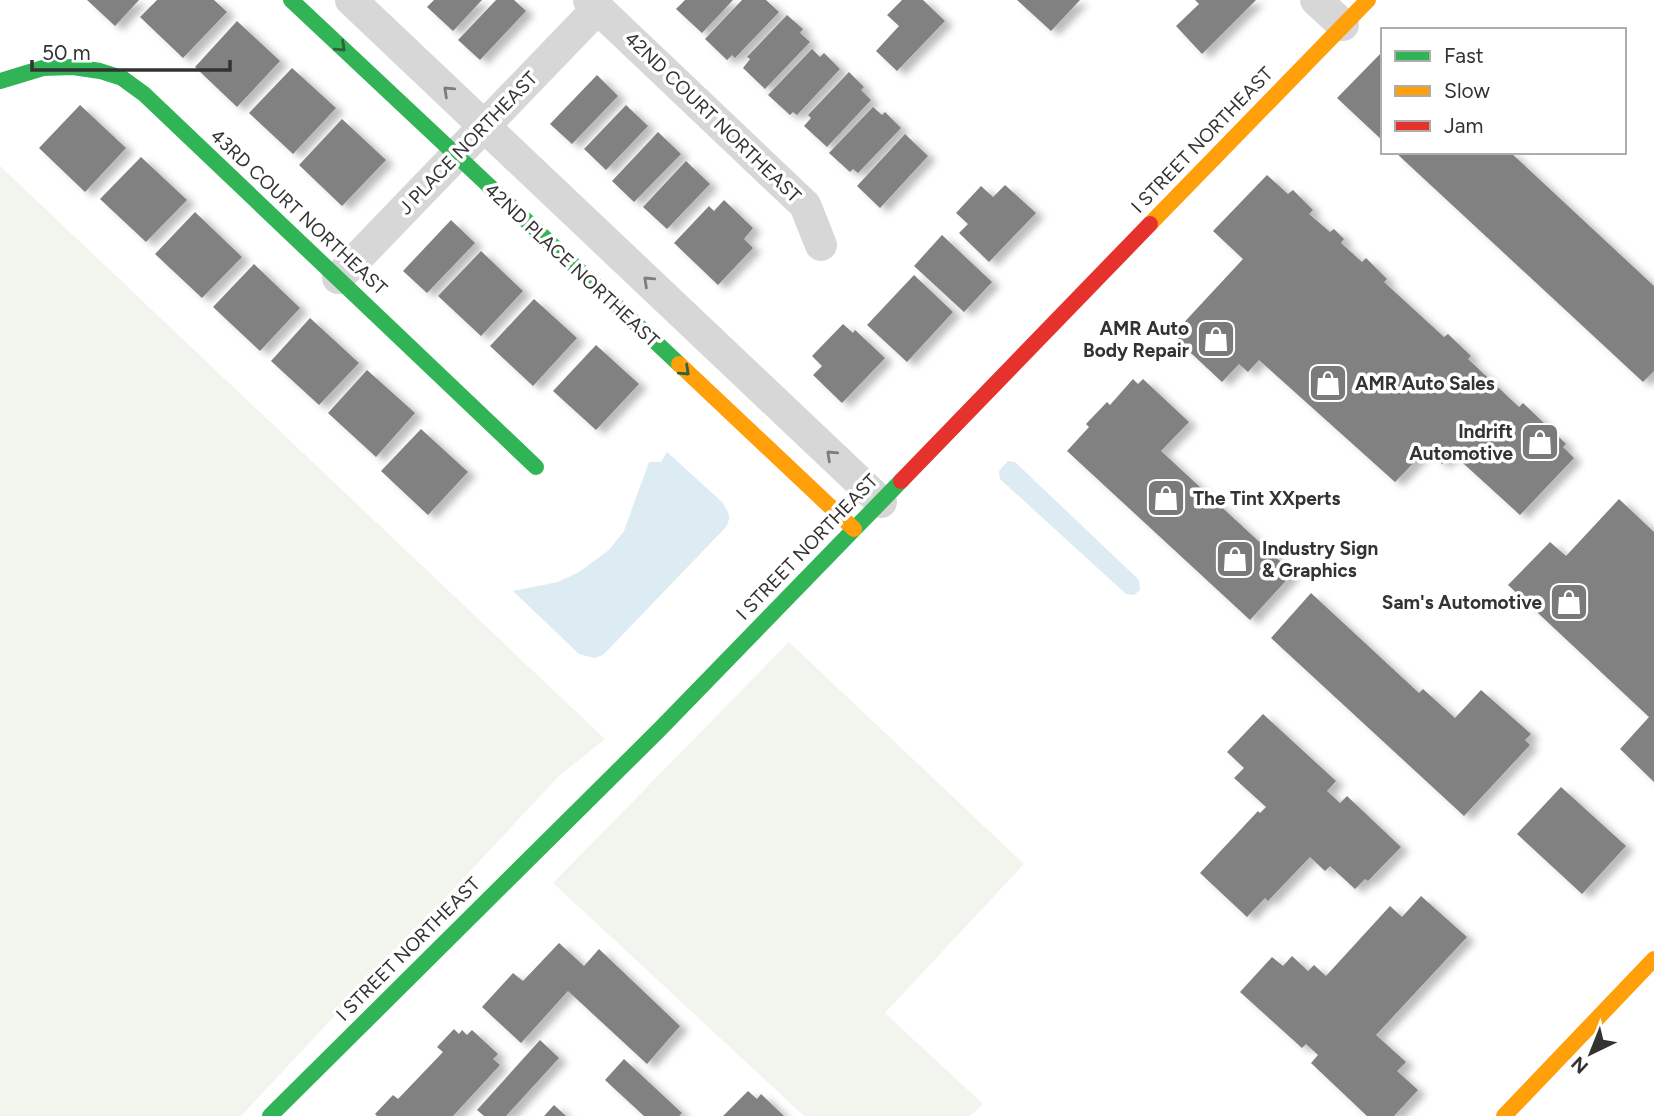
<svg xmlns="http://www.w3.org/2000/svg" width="1654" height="1116" font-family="Figtree,sans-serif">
	<defs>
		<filter id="shadow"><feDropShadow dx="8" dy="4.5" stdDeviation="3.5" flood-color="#0004"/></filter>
	</defs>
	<rect width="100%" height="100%" fill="#fff"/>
	<g fill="#f1f5ed">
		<polygon points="0,166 605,739 560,775 241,1116 0,1116"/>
		<polygon points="789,642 1024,864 885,1013 983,1104 970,1116 804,1116 553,883"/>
	</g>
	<g fill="#ddebf3">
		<path d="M667 452 722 502C729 512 732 518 725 528L603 655 594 658 579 654 513 591 558 582 579 572 609 550 624 531 649 462H661Z"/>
		<polygon points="1008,461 1015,462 1139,580 1140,590 1134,595 1126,594 1000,479 999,471"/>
	</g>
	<g fill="#818181" filter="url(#shadow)">
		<polygon points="87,0 139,0 115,26"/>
		<polygon points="157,0 214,0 227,12 183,58 140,17"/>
		<polygon points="434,0 482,0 453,31 427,7"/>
		<polygon points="496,0 514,0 526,11 480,60 458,40"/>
		<polygon points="685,0 733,0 702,33 676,9"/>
		<polygon points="742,0 766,0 779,12 735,58 732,55 727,60 705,39"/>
		<polygon points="902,0 923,0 945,21 897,71 876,51 899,26 887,15"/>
		<polygon points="1017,0 1080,0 1051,31"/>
		<polygon points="1195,0 1256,0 1202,54 1176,26 1199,4"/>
		<polygon points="787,15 803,29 800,33 810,42 765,89 743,68 750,59 747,57"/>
		<polygon points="237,21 280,61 237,107 195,67"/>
		<polygon points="812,49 820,57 824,53 840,69 797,115 793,112 790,115 768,95"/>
		<polygon points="1383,51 1383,141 1337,98"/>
		<polygon points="292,68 336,108 293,154 249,113"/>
		<polygon points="849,72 864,87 861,90 871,100 827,147 804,126 811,118 808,115"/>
		<polygon points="597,75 618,96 572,144 550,124"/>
		<polygon points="80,105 126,148 85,192 39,148"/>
		<polygon points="626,105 648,126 606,170 584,149"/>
		<polygon points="873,107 882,115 885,112 901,128 858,173 853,169 850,172 829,153"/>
		<polygon points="342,119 386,160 342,206 299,165"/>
		<polygon points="658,132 681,154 634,202 612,181"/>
		<polygon points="905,134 928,156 880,208 857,186"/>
		<polygon points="1395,152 1510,152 1654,286 1654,371 1643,382"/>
		<polygon points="141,157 187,200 146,242 100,199"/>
		<polygon points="686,161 710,184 667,229 643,207"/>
		<polygon points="1267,175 1288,194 1293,190 1313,210 1309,214 1330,232 1334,229 1344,239 1341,243 1362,262 1366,258 1387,279 1384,282 1444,337 1448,334 1471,356 1468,359 1519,407 1523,403 1545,424 1542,428 1551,435 1554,432 1566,444 1563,447 1574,458 1520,515 1453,454 1442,464 1426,450 1395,482 1259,360 1248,372 1239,364 1222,382 1177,340 1182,335 1177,330 1243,259 1213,231"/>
		<polygon points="1005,185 1036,213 989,262 959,233 968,224 956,213 981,186 993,197"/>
		<polygon points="724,200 753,228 744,239 753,248 718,285 674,243 709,206 714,211"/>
		<polygon points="195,212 242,257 202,298 155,254"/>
		<polygon points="451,220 475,243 427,293 403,271"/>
		<polygon points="942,235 992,282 964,312 914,266"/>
		<polygon points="481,251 523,291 481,336 438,296"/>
		<polygon points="254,264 300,308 260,351 213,307"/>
		<polygon points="914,275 953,312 907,362 867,325"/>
		<polygon points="534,299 577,338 533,386 490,346"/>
		<polygon points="310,318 359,363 319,405 271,361"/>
		<polygon points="843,324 853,333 855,330 885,358 842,403 813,375 822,366 812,356"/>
		<polygon points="596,345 639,384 596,430 553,391"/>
		<polygon points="367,370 415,413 376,457 328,413"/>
		<polygon points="1133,379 1138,384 1143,379 1189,422 1161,451 1293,573 1250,620 1067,451 1089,427 1086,424 1107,402 1110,405"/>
		<polygon points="421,429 468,472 428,515 381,471"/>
		<polygon points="1619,499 1654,532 1654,782 1620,749 1649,717 1508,585 1550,542 1566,556"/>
		<polygon points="1311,593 1419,693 1423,689 1455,718 1481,690 1531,734 1525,740 1530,745 1464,816 1271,638"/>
		<polygon points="1263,714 1336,781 1327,791 1340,803 1347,796 1401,847 1368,881 1365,879 1355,889 1330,866 1325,871 1310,857 1268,901 1265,898 1247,917 1200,873 1258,811 1260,813 1266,807 1234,778 1244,768 1227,752"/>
		<polygon points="1561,787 1626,846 1582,894 1517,834"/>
		<polygon points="1421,896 1467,937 1376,1035 1406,1062 1397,1071 1418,1090 1394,1116 1367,1116 1311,1063 1318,1055 1306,1044 1302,1048 1240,992 1272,957 1283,966 1292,956 1308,971 1314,965 1326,976 1390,906 1402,917"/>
		<polygon points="559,943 584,966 599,949 680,1026 647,1064 568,991 521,1043 482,1007 513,973 523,981"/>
		<polygon points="454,1029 459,1034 462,1030 467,1035 472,1030 498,1054 493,1059 500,1065 453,1116 377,1116 375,1114 393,1095 398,1099 443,1052 437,1047"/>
		<polygon points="540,1040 559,1058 506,1116 484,1116 477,1110"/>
		<polygon points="624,1059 682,1113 679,1116 644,1116 605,1080"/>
		<polygon points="748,1091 757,1099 761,1094 784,1116 723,1116"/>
		<polygon points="554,1105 566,1116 544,1116"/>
	</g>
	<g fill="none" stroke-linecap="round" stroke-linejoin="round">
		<g stroke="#d7d7d7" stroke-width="32">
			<polyline points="351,0 881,502"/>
			<polyline points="589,0 805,205 821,245"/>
			<polyline points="1316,0 1343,25"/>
			<polyline points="338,278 598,8"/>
		</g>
		<g stroke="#30b455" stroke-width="16">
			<polyline points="291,0 679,364"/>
			<polyline points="0,81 43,68 73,67 100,71 122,78 144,94 536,467"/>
			<polyline points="270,1116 660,729 901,481"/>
		</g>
		<g stroke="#ff9f0a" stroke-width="16">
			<polyline points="1150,224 1368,0"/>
			<polyline points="679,364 854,529"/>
			<polyline points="1504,1116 1654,959"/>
		</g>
		<polyline stroke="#e5322d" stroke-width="16" points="901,481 1150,224"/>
	</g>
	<defs><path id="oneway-chevron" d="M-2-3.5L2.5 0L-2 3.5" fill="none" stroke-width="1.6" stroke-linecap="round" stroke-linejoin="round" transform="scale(1.75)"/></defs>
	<g stroke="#32603f">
		<use href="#oneway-chevron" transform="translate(341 47) rotate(43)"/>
		<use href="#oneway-chevron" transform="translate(685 371) rotate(43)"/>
	</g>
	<g stroke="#7d7d7d">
		<use href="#oneway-chevron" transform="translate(448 91) rotate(-137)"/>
		<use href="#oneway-chevron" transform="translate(648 281) rotate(-137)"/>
		<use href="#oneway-chevron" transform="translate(831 455) rotate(-137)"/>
	</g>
	<defs>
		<g id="shop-square" transform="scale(2.0125)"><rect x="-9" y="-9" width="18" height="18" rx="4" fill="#7a7a7a" stroke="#fff"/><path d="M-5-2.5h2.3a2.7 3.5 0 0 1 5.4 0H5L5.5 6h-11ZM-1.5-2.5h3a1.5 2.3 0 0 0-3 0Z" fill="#fff"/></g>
	</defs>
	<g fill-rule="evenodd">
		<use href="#shop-square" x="1216" y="339"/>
		<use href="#shop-square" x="1328" y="383"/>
		<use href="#shop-square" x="1540" y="442"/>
		<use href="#shop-square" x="1166" y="498"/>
		<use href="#shop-square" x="1235" y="559"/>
		<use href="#shop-square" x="1569" y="602"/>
	</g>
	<g text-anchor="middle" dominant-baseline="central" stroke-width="7" stroke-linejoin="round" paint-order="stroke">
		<g font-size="19" fill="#333" stroke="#fff">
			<text transform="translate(713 117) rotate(44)">42ND COURT NORTHEAST</text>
			<text transform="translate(1202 140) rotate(-46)">I STREET NORTHEAST</text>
			<text transform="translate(468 143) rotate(-46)">J PLACE NORTHEAST</text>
			<text transform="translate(299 212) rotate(43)">43RD COURT NORTHEAST</text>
			<text transform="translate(572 265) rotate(43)">42ND PLACE NORTHEAST</text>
			<text transform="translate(807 547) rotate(-46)">I STREET NORTHEAST</text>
			<text transform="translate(408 949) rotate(-45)">I STREET NORTHEAST</text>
		</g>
		<g font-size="19" font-weight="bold" fill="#333" stroke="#fff" text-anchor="end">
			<text x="1189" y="328">AMR Auto<tspan x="1189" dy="22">Body Repair</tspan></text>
			<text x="1355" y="383" text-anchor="start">AMR Auto Sales</text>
			<text x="1513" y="431">Indrift<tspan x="1513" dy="22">Automotive</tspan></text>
			<text x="1193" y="498" text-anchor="start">The Tint XXperts</text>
			<text x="1262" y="548" text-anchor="start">Industry Sign<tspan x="1262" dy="22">&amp; Graphics</tspan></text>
			<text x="1542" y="602">Sam's Automotive</text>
		</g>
	</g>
	<rect x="1381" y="28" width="245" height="126" fill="#ffffff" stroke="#adadad" stroke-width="2"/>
	<rect x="1395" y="51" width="35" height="10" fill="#30b455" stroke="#adadad" stroke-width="2"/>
	<text x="1444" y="63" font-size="21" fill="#333333">Fast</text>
	<rect x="1395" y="86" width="35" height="10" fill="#ff9f0a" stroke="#adadad" stroke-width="2"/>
	<text x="1444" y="98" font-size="21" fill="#333333">Slow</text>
	<rect x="1395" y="121" width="35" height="10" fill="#e5322d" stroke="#adadad" stroke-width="2"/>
	<text x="1444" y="133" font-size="21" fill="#333333">Jam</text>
	<g transform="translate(1591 1053) rotate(223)" stroke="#ffffff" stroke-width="5" paint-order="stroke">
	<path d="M0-5L12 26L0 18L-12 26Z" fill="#333333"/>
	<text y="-10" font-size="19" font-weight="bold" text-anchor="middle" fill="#333333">N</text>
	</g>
	<path d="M32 60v10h198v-10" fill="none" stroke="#333333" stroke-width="3.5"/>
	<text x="42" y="60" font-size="21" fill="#333333" stroke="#ffffff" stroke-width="5" paint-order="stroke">50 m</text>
</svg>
